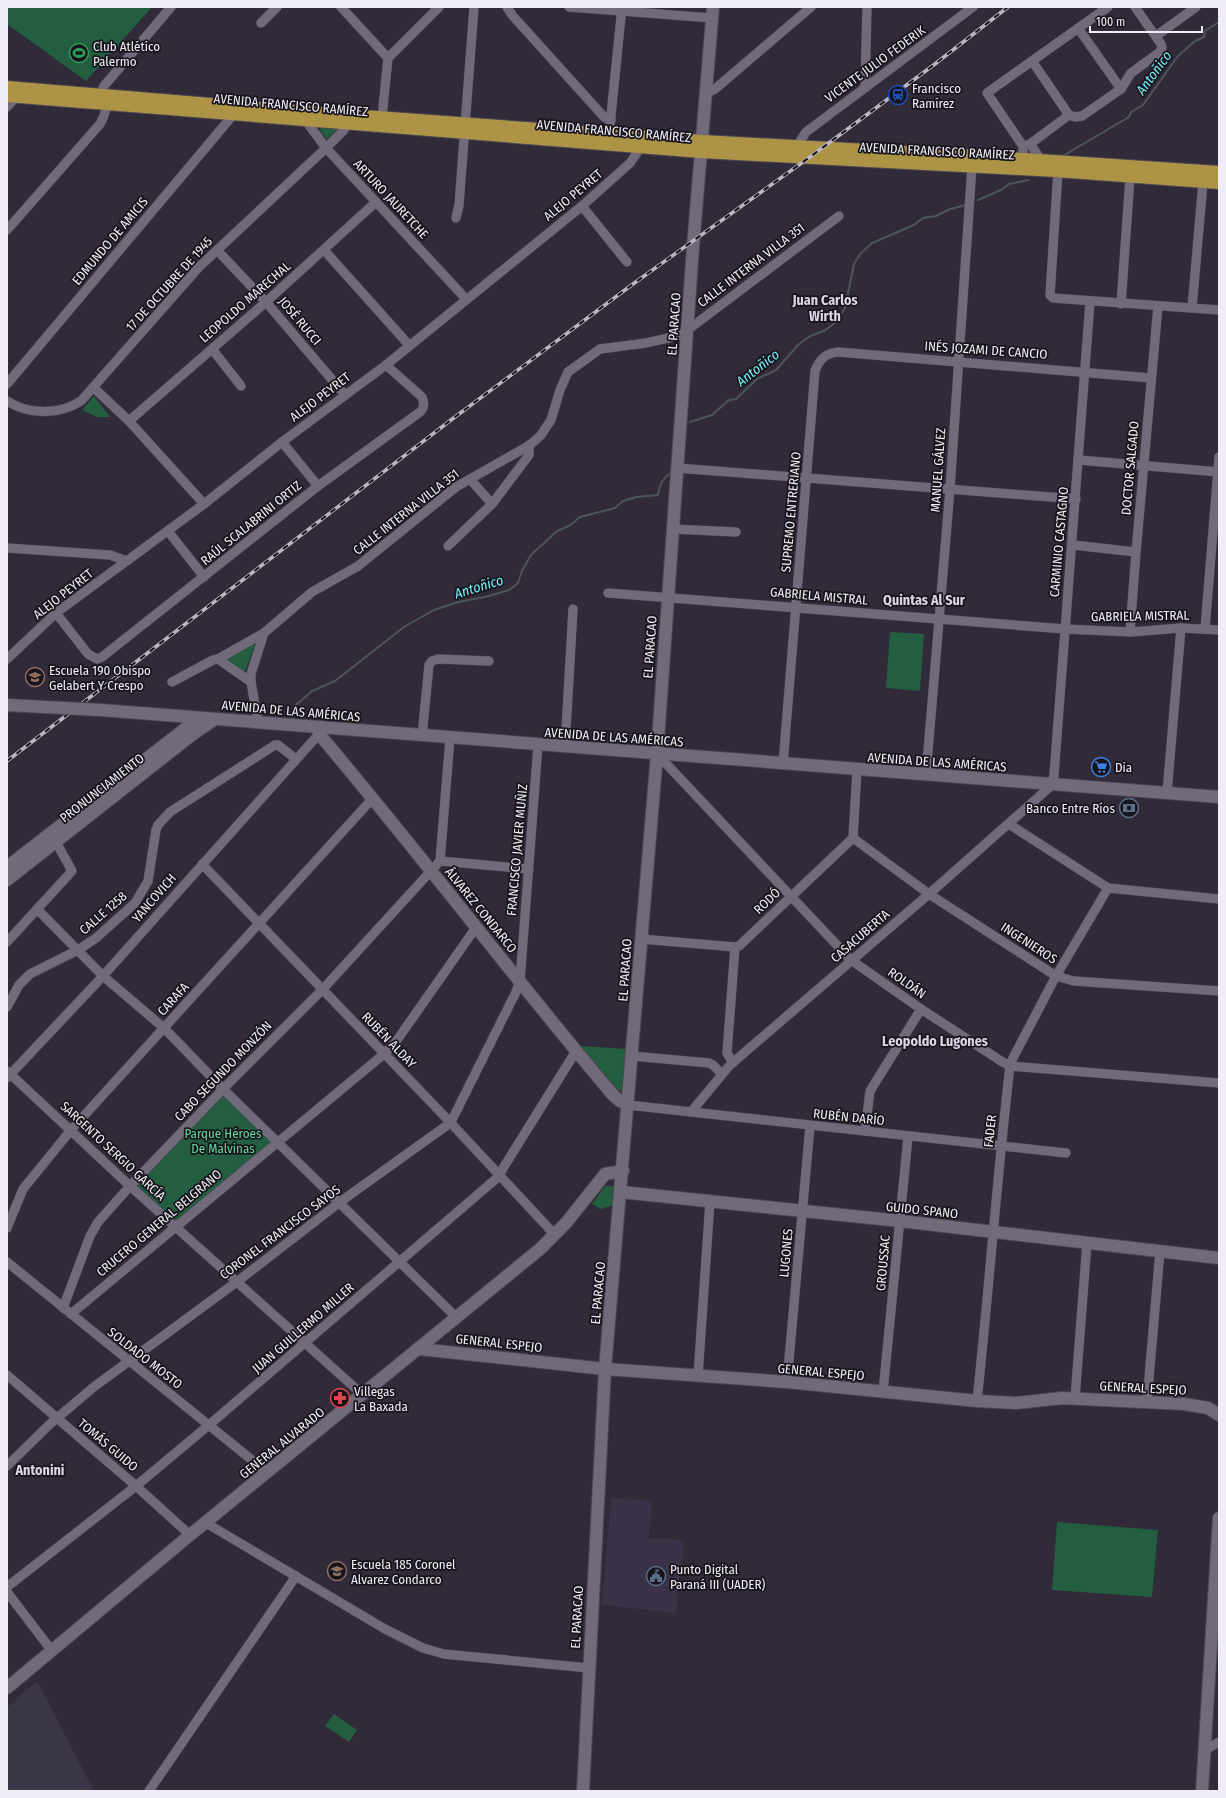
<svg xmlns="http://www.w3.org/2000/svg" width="1226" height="1798" font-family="'Fira Sans Condensed',sans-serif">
	<rect width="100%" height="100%" fill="#302a39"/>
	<polygon fill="#3a3246" points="611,1498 652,1501 649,1538 684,1540 676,1613 602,1605"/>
	<polygon fill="#3b3647" points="37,1681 94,1791 7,1791 7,1707"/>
	<g fill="#225e3f">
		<polygon points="7,7 152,7 86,81 7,24"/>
		<polygon points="320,127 339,128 327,139 321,132"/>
		<polygon points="94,396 110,417 97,417 82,410"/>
		<polygon points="890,632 924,634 920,691 886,688"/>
		<polygon points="256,642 245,672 226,660"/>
		<polygon points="579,1046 628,1049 623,1091 615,1090"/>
		<polygon points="223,1089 278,1142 175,1226 130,1186"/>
		<polygon points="605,1186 614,1186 616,1190 614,1205 601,1209 592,1204"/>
		<polygon points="1057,1522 1158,1530 1152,1597 1052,1590"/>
		<polygon points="334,1714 357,1730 349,1742 325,1726"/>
	</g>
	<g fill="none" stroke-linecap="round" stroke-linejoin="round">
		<g stroke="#4c565a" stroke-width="2">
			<polyline points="1061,157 1129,117 1131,112 1143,105 1178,56 1195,41 1204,37 1205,31 1219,22"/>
			<polyline points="978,200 1001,190 1009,184 1029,180"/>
			<polyline points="690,422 712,415 729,400 736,399 757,379 776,370 799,344 810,336 824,331 835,323 845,308 854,264 861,253 872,243 914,225 923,218 936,216 950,209 966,205"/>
			<path d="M292 720 296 705 312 691 335 681 404 627 434 610 458 602 485 597 509 590 518 583 522 571 531 555 557 531 569 526 580 517 615 508 623 501 636 497 658 495C659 486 662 479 669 474"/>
		</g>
		<g stroke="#4c4754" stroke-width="10">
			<g id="street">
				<polyline points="341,7 388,58"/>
				<polyline points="507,7 512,15 604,117 611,120"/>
				<polyline points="569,7 712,18"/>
				<polyline points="261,23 277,7"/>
				<polyline points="1078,28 1121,89"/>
				<polyline points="1156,36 1196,7"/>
				<polyline points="1032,61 1069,115"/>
				<polyline points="865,87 867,7"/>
				<polyline points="706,94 715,89 811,7"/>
				<polyline points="95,97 101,93 104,86 171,7"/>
				<polyline points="7,107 16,97"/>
				<polyline points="307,116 309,125 326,148 466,299"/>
				<polyline points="382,117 388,58 439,7"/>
				<polyline points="610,125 622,7"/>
				<polyline points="1030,144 1042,161"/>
				<polyline points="797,146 806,132 973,7"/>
				<polyline points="1023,146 1030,144 1069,115 1075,117 1082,116 1121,89 1131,73 1160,52 1162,48 1161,44 1135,7"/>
				<polyline points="1023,151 1023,146 987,93 1108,7"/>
				<polyline points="1058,171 1050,295 1053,298 1219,310"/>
				<polyline points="582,206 627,262"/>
				<polyline points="456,218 459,205 474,7"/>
				<polyline points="7,230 100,124 103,118 108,104 105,99"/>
				<polyline points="217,250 266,302 345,395"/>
				<polyline points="324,250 409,345"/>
				<polyline points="1121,304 1130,177"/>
				<polyline points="1192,308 1203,182"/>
				<polyline points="212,349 241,386"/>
				<polyline points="7,384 233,115"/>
				<polyline points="94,388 129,421 204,504"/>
				<path d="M7 401C29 415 59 415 81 401L199 267 326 148 344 130 349 119"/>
				<polyline points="129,421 266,302 376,202"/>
				<polyline points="282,442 318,486"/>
				<polyline points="1079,460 1219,472"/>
				<polyline points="677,468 1076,499"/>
				<polyline points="470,479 492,504"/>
				<polyline points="673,529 736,532"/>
				<polyline points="168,531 204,577"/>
				<polyline points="1073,545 1136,552"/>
				<polyline points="448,546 492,504 529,455 529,445"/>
				<polyline points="7,548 110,555 127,561"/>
				<polyline points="608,593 1065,629 1130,632 1181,628 1219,630"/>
				<path d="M56 613 88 654 97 659 102 657 318 486 420 412C425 407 424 403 422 397L386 365"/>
				<polyline points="1205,629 1219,457"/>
				<polyline points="1130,632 1136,552 1158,306"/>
				<polyline points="7,659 56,613 204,504 282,442 386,365 582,206 630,163 641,147"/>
				<polyline points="218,659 251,682"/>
				<polyline points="172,682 213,660 218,659 264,633"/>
				<polyline points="258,722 251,682 251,674 264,633 312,592 358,566 456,487 530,445 541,435 551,420 560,390 568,372 600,349 646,343 681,335 839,216"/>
				<polyline points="422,736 429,665 432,661 438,659 489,661"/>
				<polyline points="565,747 573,609"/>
				<polyline points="657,754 851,960 921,1009 1001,1061 1010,1066 1219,1083"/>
				<path d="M783 764 815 371C819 360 825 353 838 352L1151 378"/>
				<polyline points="926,775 950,489 972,166"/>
				<polyline points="1167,793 1181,628"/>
				<polyline points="1009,824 1108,888 1219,899"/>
				<polyline points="853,838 929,894 1056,976 1074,981 1219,991"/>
				<polyline points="440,861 450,738"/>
				<polyline points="202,864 450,1122 555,1235"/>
				<polyline points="37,909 103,976 164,1028 223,1089 456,1317"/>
				<polyline points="641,939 735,947"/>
				<polyline points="7,942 72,871 56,842"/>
				<polyline points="735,947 739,946 853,838 857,770"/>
				<polyline points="7,1007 19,985 30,974 78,950 96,938 135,903 148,881 156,830 158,825 170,812 275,745 278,745 296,759"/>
				<polyline points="632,1056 709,1063 713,1065 722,1074"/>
				<polyline points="733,1063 727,1053 735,947"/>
				<polyline points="7,1071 130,1186 363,1395"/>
				<polyline points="7,1078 103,976 319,734"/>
				<polyline points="628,1105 1066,1153"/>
				<polyline points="691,1112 730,1065 929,894 1052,785 1054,775 1090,302"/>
				<polyline points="865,1131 870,1091 921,1009"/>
				<polyline points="7,1228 23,1189 71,1130 373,798"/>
				<polyline points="7,1262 268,1473"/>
				<polyline points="63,1308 90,1236 98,1222 130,1186 223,1089 322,990 440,861 529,869"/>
				<polyline points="71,1314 384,1054 395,1043 477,926"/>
				<polyline points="7,1375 136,1486 190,1535"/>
				<polyline points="698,1376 710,1201"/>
				<polyline points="787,1382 810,1126"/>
				<polyline points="883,1392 908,1137"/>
				<polyline points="1075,1398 1087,1243"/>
				<path d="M977 1401C989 1289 997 1177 1010 1066L1013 1058 1056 976 1108 888"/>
				<polyline points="1147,1401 1160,1251"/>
				<polyline points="7,1466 50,1424 95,1386 238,1281 340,1202 446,1126 453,1118 516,992 520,981 538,745"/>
				<polyline points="206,1523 385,1629 423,1648 444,1654 589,1668"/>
				<polyline points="7,1587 136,1486 209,1425 497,1178 576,1051"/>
				<polyline points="7,1592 52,1651"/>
				<polyline points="1205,1750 1219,1742"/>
				<polyline points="149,1791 296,1576"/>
			</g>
		</g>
		<g stroke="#4c4754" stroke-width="14">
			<g id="secondary">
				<polyline points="7,705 63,708"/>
				<polyline points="101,710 1219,797"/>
				<path d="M318 727 319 734C419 852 513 977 613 1095L620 1101 628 1105"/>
				<polyline points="7,867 199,718"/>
				<polyline points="7,880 193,734 215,719"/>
				<polyline points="621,1192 900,1221 1219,1258"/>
				<polyline points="419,1349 605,1369 787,1382 977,1401 1016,1403 1062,1398 1184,1404 1208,1408 1219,1415"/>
				<polyline points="7,1688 190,1535 540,1249 566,1223 605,1174 623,1171"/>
				<polyline points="583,1791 605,1369 657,754 693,247 713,7"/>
				<polyline points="1202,1791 1219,1518"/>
			</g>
		</g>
		<g stroke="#4c4754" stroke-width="14">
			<g id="primary">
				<polyline points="7,87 308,112 702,141 976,156 1219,172"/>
				<polyline points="7,96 701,152 1056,171 1219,183"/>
			</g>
		</g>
		<use href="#street" stroke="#716a7b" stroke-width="9"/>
		<use href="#secondary" stroke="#716a7b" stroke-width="12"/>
		<use href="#primary" stroke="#ad9346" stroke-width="12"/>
		<g stroke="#bbb6c2" stroke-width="3.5">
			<polyline id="rail" points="7,761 451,420 633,284 810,157 935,64 1008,7"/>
		</g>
		<use href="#rail" stroke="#17141b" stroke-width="2" stroke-dasharray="6" stroke-linecap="butt"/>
		<g stroke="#4c4754" stroke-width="14" stroke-linecap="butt">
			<polyline id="secondary-bridge" points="63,708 101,710"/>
		</g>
		<use href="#secondary-bridge" stroke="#716a7b" stroke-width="12"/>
	</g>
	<defs>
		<g id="stadium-ring" transform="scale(1)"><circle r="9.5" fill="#17141b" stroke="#2e9e5b" stroke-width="1.5"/><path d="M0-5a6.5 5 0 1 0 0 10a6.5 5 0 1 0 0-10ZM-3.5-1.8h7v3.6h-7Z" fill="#2e9e5b"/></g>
		<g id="station-ring" transform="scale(1)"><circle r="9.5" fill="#17141b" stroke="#1a4fb4" stroke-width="1.5"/><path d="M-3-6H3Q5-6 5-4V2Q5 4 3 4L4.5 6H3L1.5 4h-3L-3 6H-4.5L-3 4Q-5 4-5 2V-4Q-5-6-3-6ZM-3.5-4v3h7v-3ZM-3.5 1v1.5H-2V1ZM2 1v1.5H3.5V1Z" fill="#1a4fb4"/></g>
		<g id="school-ring" transform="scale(1)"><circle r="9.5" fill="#17141b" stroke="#8d6e63" stroke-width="1.5"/><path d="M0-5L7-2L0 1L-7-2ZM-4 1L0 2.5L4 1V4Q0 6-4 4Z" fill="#8d6e63"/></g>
		<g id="supermarket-ring" transform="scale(1)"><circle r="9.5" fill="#17141b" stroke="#3f7fe0" stroke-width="1.5"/><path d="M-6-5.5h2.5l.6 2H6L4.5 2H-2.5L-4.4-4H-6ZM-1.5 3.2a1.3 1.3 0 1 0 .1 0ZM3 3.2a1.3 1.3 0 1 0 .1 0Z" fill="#3f7fe0"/></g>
		<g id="bank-ring" transform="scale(1)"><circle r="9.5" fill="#17141b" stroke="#5c6f8a" stroke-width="1.5"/><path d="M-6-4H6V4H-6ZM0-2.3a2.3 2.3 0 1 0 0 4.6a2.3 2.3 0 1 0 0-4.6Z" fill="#5c6f8a"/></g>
		<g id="pharmacy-ring" transform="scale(1)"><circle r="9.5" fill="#17141b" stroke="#e0444e" stroke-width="1.5"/><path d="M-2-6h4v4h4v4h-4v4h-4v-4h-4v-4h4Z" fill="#e0444e"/></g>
		<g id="civic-ring" transform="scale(1)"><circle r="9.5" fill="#17141b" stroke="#5c6f8a" stroke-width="1.5"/><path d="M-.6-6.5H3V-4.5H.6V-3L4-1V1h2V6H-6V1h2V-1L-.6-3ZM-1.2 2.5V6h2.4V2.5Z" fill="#5c6f8a"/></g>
	</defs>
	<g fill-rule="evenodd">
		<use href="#stadium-ring" x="79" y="53"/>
		<use href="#station-ring" x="898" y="95"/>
		<use href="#school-ring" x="35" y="677"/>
		<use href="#supermarket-ring" x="1101" y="767"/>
		<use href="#bank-ring" x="1129" y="808"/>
		<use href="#pharmacy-ring" x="340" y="1398"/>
		<use href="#school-ring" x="337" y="1571"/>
		<use href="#civic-ring" x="656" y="1576"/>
	</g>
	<g text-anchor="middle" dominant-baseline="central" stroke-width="3.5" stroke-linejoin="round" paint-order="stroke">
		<g font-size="13" fill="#f1edf7" stroke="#17141b" text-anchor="start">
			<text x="93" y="46">Club Atlético<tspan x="93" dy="15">Palermo</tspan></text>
			<text x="912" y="88">Francisco<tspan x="912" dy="15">Ramírez</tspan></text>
			<text x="49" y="670">Escuela 190 Obispo<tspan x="49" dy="15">Gelabert Y Crespo</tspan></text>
			<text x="1115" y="767">Dia</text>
			<text x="1115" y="808" text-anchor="end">Banco Entre Ríos</text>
			<text x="354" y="1391">Villegas<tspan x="354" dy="15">La Baxada</tspan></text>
			<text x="351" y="1564">Escuela 185 Coronel<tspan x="351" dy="15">Alvarez Condarco</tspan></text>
			<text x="670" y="1569">Punto Digital<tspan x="670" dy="15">Paraná III (UADER)</tspan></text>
		</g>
		<g font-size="13" fill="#f1edf7" stroke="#17141b">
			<text transform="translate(875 64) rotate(-36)">VICENTE JULIO FEDERIK</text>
			<text transform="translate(291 105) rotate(5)">AVENIDA FRANCISCO RAMÍREZ</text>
			<text transform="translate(614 131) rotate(5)">AVENIDA FRANCISCO RAMÍREZ</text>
			<text transform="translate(937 151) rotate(3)">AVENIDA FRANCISCO RAMÍREZ</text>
			<text transform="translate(573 195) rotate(-40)">ALEJO PEYRET</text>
			<text transform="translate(391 199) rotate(47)">ARTURO JAURETCHE</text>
			<text transform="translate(110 241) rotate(-50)">EDMUNDO DE AMICIS</text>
			<text transform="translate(751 265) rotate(-37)">CALLE INTERNA VILLA 351</text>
			<text transform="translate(169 284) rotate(-48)">17 DE OCTUBRE DE 1945</text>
			<text transform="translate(245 302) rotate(-41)">LEOPOLDO MARECHAL</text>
			<text transform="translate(300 321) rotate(50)">JOSÉ RUCCI</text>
			<text transform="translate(674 324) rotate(-86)">EL PARACAO</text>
			<text transform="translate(986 350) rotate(4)">INÉS JOZAMI DE CANCIO</text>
			<text transform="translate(320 397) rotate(-37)">ALEJO PEYRET</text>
			<text transform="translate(1130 468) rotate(-85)">DOCTOR SALGADO</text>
			<text transform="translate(938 470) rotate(-86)">MANUEL GÁLVEZ</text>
			<text transform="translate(406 512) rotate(-38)">CALLE INTERNA VILLA 351</text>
			<text transform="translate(791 512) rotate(-85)">SUPREMO ENTRERIANO</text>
			<text transform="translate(251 523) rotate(-39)">RAÚL SCALABRINI ORTIZ</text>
			<text transform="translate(1059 542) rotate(-85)">CARMINIO CASTAGNO</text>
			<text transform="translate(63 594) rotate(-38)">ALEJO PEYRET</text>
			<text transform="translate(819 596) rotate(5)">GABRIELA MISTRAL</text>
			<text transform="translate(1140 616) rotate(-1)">GABRIELA MISTRAL</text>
			<text transform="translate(650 647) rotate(-86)">EL PARACAO</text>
			<text transform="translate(291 711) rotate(5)">AVENIDA DE LAS AMÉRICAS</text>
			<text transform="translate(614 737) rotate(4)">AVENIDA DE LAS AMÉRICAS</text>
			<text transform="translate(937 762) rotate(4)">AVENIDA DE LAS AMÉRICAS</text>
			<text transform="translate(102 788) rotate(-38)">PRONUNCIAMIENTO</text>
			<text transform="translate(517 850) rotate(-85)">FRANCISCO JAVIER MUÑIZ</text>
			<text transform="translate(154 898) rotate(-49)">YANCOVICH</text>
			<text transform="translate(767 901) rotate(-44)">RODÓ</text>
			<text transform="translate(481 910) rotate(51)">ÁLVAREZ CONDARCO</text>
			<text transform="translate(103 913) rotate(-41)">CALLE 1258</text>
			<text transform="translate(860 936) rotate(-41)">CASACUBERTA</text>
			<text transform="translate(1029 943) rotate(33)">INGENIEROS</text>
			<text transform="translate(625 970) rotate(-86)">EL PARACAO</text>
			<text transform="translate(907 983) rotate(35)">ROLDÁN</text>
			<text transform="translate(173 999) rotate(-48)">CARAFA</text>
			<text transform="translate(389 1040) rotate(46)">RUBÉN ALDAY</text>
			<text transform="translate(223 1071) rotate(-46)">CABO SEGUNDO MONZÓN</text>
			<text transform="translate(849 1117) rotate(6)">RUBÉN DARÍO</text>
			<text transform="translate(990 1131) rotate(-84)">FADER</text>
			<text transform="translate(113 1151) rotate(43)">SARGENTO SERGIO GARCÍA</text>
			<text transform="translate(922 1210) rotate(6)">GUIDO SPANO</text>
			<text transform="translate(159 1223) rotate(-40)">CRUCERO GENERAL BELGRANO</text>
			<text transform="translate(280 1232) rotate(-37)">CORONEL FRANCISCO SAYOS</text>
			<text transform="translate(786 1253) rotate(-85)">LUGONES</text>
			<text transform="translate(883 1263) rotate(-85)">GROUSSAC</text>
			<text transform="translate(598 1293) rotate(-85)">EL PARACAO</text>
			<text transform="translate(303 1328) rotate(-41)">JUAN GUILLERMO MILLER</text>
			<text transform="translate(499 1343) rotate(6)">GENERAL ESPEJO</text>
			<text transform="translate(145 1358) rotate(38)">SOLDADO MOSTO</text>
			<text transform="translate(821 1372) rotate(5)">GENERAL ESPEJO</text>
			<text transform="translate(1143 1388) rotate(3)">GENERAL ESPEJO</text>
			<text transform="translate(282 1443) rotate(-39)">GENERAL ALVARADO</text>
			<text transform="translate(108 1445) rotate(40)">TOMÁS GUIDO</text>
			<text transform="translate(577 1617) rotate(-87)">EL PARACAO</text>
		</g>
		<g font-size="13" fill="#64d99c" stroke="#17141b">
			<text x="223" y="1133">Parque Héroes<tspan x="223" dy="15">De Malvinas</tspan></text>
		</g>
		<g font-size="14" font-style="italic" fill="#75f1fa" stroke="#17141b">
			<text transform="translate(1154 73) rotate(-54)">Antoñico</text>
			<text transform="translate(758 368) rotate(-38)">Antoñico</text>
			<text transform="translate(479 587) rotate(-17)">Antoñico</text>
		</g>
		<g font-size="14" font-weight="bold" fill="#dcd4e7" stroke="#17141b">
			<text x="825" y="300">Juan Carlos<tspan x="825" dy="16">Wirth</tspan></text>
			<text x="924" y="600">Quintas Al Sur</text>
			<text x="935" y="1041">Leopoldo Lugones</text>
			<text x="40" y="1470">Antonini</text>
		</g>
	</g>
	<rect width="1226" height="1798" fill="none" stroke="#f1edf7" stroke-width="16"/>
	<path d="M1090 26v6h112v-6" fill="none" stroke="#f1edf7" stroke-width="2"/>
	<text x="1096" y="26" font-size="12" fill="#f1edf7" stroke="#17141b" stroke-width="3" paint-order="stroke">100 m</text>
</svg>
